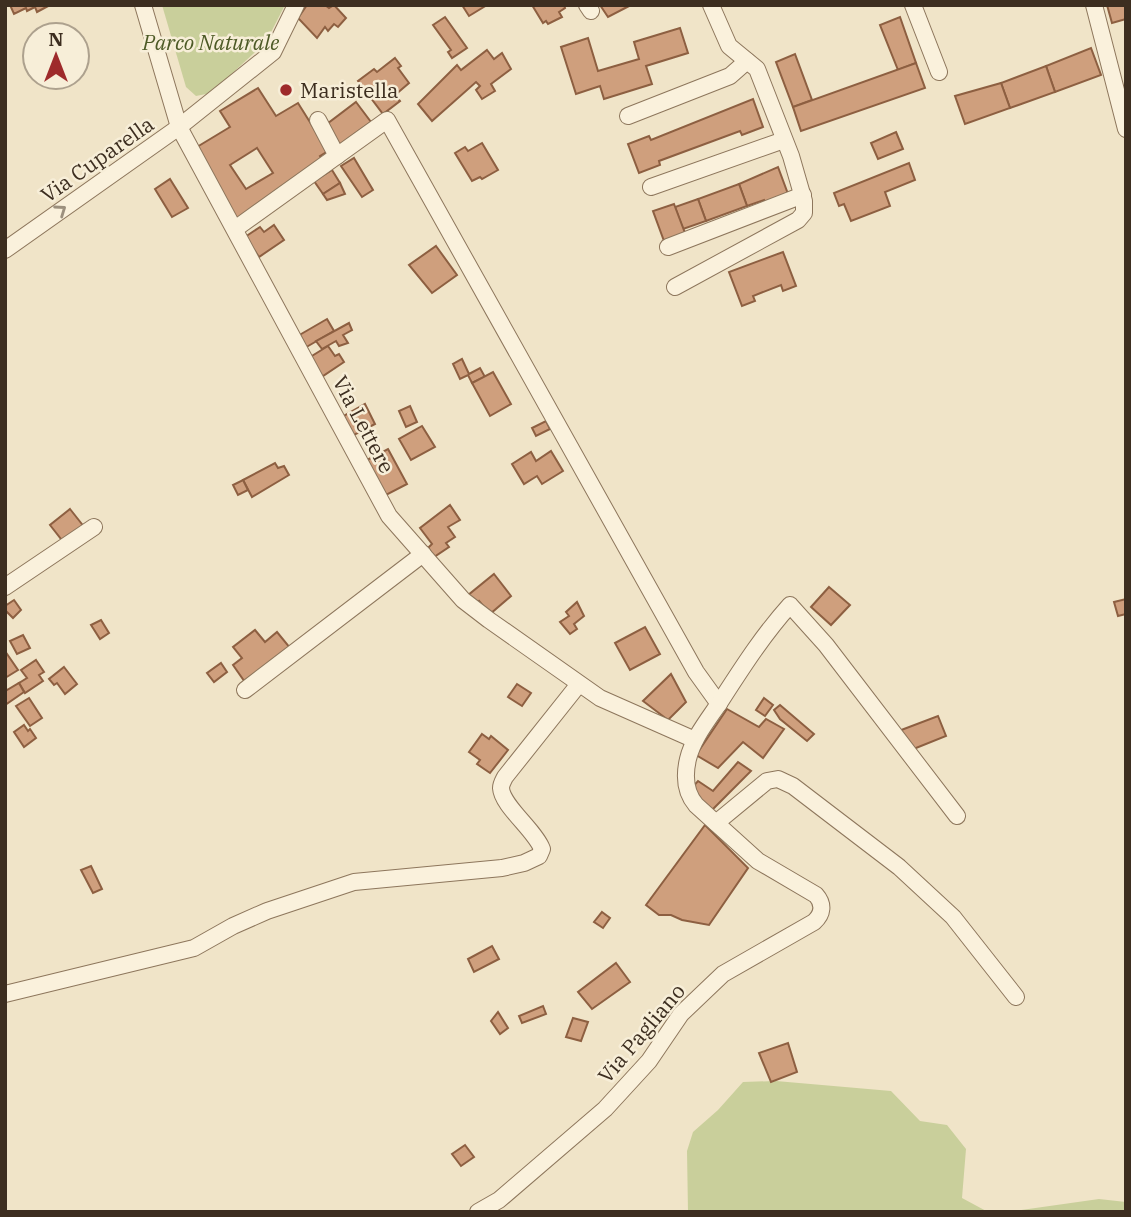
<svg xmlns="http://www.w3.org/2000/svg" width="1131" height="1217" font-family="'IBM Plex Serif',serif">
	<rect width="100%" height="100%" fill="#f0e4c8"/>
	<g fill="#c9cf9b">
		<polygon points="162,5 285,5 266,42 211,93 196,96 186,87"/>
		<polygon points="776,1081 891,1091 920,1121 947,1125 966,1149 962,1198 988,1212 688,1212 687,1151 693,1132 718,1110 743,1082"/>
		<polygon points="1099,1199 1126,1202 1126,1212 1007,1212"/>
	</g>
	<g fill="#cf9f7d" stroke="#8d5f41" stroke-width="2" fill-rule="evenodd">
		<polygon points="10,5 50,5 37,12 35,7 27,11 26,8 14,14"/>
		<polygon points="307,5 325,5 329,8 334,5 346,18 338,27 334,24 328,31 325,27 317,38 298,18"/>
		<polygon points="462,5 487,5 469,16"/>
		<polygon points="532,5 564,5 565,8 559,12 562,17 548,24 546,21 543,23"/>
		<polygon points="600,5 631,5 608,17"/>
		<polygon points="1107,5 1126,5 1126,19 1112,23"/>
		<polygon points="445,17 467,48 452,58 448,52 451,50 433,25"/>
		<polygon points="900,17 916,63 898,70 880,25"/>
		<polygon points="680,28 688,53 646,66 652,84 604,99 600,86 576,94 561,47 588,38 598,71 639,59 634,42"/>
		<polygon points="1091,48 1101,75 1055,92 1046,66"/>
		<polygon points="487,50 494,59 502,53 511,69 491,84 495,91 482,99 476,90 480,86 476,82 432,121 418,104 457,65 461,70"/>
		<polygon points="795,54 812,100 793,107 776,62"/>
		<polygon points="395,58 401,66 398,68 409,83 395,95 400,101 383,114 358,81 374,69 377,72"/>
		<polygon points="916,63 925,88 801,131 793,107"/>
		<polygon points="1046,66 1055,92 1010,108 1001,83"/>
		<polygon points="1001,83 1010,108 965,124 955,96"/>
		<path d="M258 88 276 116 298 103 328 151 320 156 323 161 237 223 192 150 230 127 220 111ZM257 148 273 173 246 189 230 165Z"/>
		<polygon points="753,99 763,127 742,135 740,131 659,161 660,165 639,173 628,144 649,136 651,140"/>
		<polygon points="356,102 371,122 338,146 323,127"/>
		<polygon points="896,132 903,149 878,159 871,143"/>
		<polygon points="482,143 498,170 482,179 480,177 472,181 455,153 465,147 468,151"/>
		<polygon points="354,158 373,190 362,197 341,166"/>
		<polygon points="909,163 915,180 885,192 890,206 851,221 844,204 839,206 834,193"/>
		<polygon points="778,167 788,194 765,203 764,200 747,206 739,184"/>
		<polygon points="332,170 340,183 323,194 314,181"/>
		<polygon points="170,179 188,208 172,217 155,189"/>
		<polygon points="340,183 345,194 327,200 323,194"/>
		<polygon points="739,184 747,206 706,221 698,199"/>
		<polygon points="698,199 706,221 683,229 675,207"/>
		<polygon points="674,204 685,233 664,241 653,211"/>
		<polygon points="274,225 284,240 259,257 245,237 260,227 264,232"/>
		<polygon points="436,246 457,275 432,293 409,265"/>
		<polygon points="783,252 796,286 783,291 781,285 753,296 755,301 742,306 729,272"/>
		<polygon points="327,319 334,331 303,349 296,337"/>
		<polygon points="349,323 352,330 343,335 348,343 339,346 336,341 322,349 316,341"/>
		<polygon points="328,346 335,356 339,354 344,362 320,378 307,359"/>
		<polygon points="462,359 469,374 480,368 485,377 472,383 468,375 460,379 453,364"/>
		<polygon points="493,372 511,404 490,416 472,383"/>
		<polygon points="365,404 375,424 352,436 342,417"/>
		<polygon points="410,406 417,422 406,427 399,411"/>
		<polygon points="546,421 550,429 536,436 532,428"/>
		<polygon points="422,426 435,447 411,460 399,439"/>
		<polygon points="388,449 407,484 386,495 367,460"/>
		<polygon points="551,451 563,471 542,484 537,476 524,484 512,464 531,452 536,461"/>
		<polygon points="275,463 278,468 284,466 289,475 252,497 243,480"/>
		<polygon points="243,480 248,490 238,495 233,485"/>
		<polygon points="450,505 460,520 448,527 455,537 446,543 449,547 434,557 428,548 432,544 420,528"/>
		<polygon points="70,509 85,528 65,544 50,525"/>
		<polygon points="494,574 511,596 490,614 479,601 474,605 467,596"/>
		<polygon points="829,587 850,605 831,625 811,607"/>
		<polygon points="1126,599 1126,614 1118,616 1114,602"/>
		<polygon points="14,600 21,610 13,618 5,610 5,606"/>
		<polygon points="577,602 584,616 574,624 577,629 570,634 560,622 569,616 566,612"/>
		<polygon points="101,620 109,633 100,639 91,625"/>
		<polygon points="645,627 660,654 630,670 615,643"/>
		<polygon points="255,630 265,642 277,632 291,649 247,685 233,665 242,658 233,647"/>
		<polygon points="23,635 30,648 17,654 10,641"/>
		<polygon points="5,651 18,670 5,678"/>
		<polygon points="36,660 44,672 39,675 43,681 25,693 19,683 27,678 21,670"/>
		<polygon points="221,663 227,672 214,682 207,673"/>
		<polygon points="64,667 77,684 65,694 57,683 54,685 49,679"/>
		<polygon points="671,674 686,702 668,720 643,701"/>
		<polygon points="19,683 24,692 5,705 5,688 7,690"/>
		<polygon points="517,684 531,693 522,706 508,697"/>
		<polygon points="29,698 42,718 30,726 16,706"/>
		<polygon points="764,698 773,705 765,716 756,710"/>
		<polygon points="780,705 814,734 807,741 780,719 774,710"/>
		<polygon points="727,709 759,727 766,719 784,729 763,758 743,742 718,768 696,755"/>
		<polygon points="938,716 946,736 911,750 896,732"/>
		<polygon points="24,725 28,731 30,729 36,738 24,747 14,732"/>
		<polygon points="482,734 489,739 491,736 508,750 490,773 477,764 480,760 469,752"/>
		<polygon points="738,762 751,771 712,810 690,790 698,781 713,791"/>
		<polygon points="705,825 748,868 709,925 682,920 671,915 659,915 646,905"/>
		<polygon points="91,866 102,889 93,893 81,870"/>
		<polygon points="602,912 610,918 603,928 594,922"/>
		<polygon points="492,946 499,959 474,972 468,959"/>
		<polygon points="616,963 630,982 592,1009 578,992"/>
		<polygon points="543,1006 546,1014 522,1023 519,1016"/>
		<polygon points="498,1012 508,1028 500,1034 491,1021"/>
		<polygon points="573,1018 588,1022 581,1041 566,1037"/>
		<polygon points="788,1043 797,1072 771,1082 759,1053"/>
		<polygon points="465,1145 474,1157 461,1166 452,1154"/>
	</g>
	<g fill="none" stroke-linecap="round" stroke-linejoin="round">
		<g stroke="#8d765c" stroke-width="18">
			<g id="minor">
				<polyline points="143,5 179,127 389,516 463,600 489,620 600,698 695,740"/>
				<polyline points="587,5 591,11"/>
				<polyline points="913,5 939,72"/>
				<polyline points="1094,5 1126,129"/>
				<polyline points="628,116 730,76 747,61"/>
				<polyline points="318,120 337,156"/>
				<polyline points="651,187 784,140"/>
				<polyline points="235,229 387,120 696,672 719,704"/>
				<polyline points="668,247 803,195"/>
				<polyline points="5,250 179,127 273,52 296,5"/>
				<polyline points="675,287 798,220 804,213 804,201 791,156 757,69 729,46 711,5"/>
				<polyline points="5,587 94,527"/>
				<polyline points="245,690 423,554"/>
				<polyline points="716,823 767,781 778,779 793,786 899,867 953,917 1016,997"/>
				<path d="M5 994 194 948 233 926 267 911 354 882 502 868 524 863 539 856 542 849C535 830 502 806 501 788 501 784 503 781 505 777L579 684"/>
				<path d="M478 1212 499 1200 605 1109 649 1061 681 1014 723 974 814 922C823 914 824 904 816 895L758 861 696 805C685 792 684 776 688 759 693 738 708 720 720 702 742 668 763 635 790 605L826 645 957 816"/>
			</g>
		</g>
		<use href="#minor" stroke="#faf1dc" stroke-width="16"/>
	</g>
	<defs><path id="oneway-chevron" d="M-2-3.5L2.5 0L-2 3.5" fill="none" stroke-width="1.6" stroke-linecap="round" stroke-linejoin="round" transform="scale(1.75)"/></defs>
	<use stroke="#9c907e" href="#oneway-chevron" transform="translate(61 210) rotate(-35)"/>
	<circle fill="#9e2a2b" stroke="#f7eed8" stroke-width="2.5" cx="286" cy="90" r="7"/>
	<g text-anchor="middle" dominant-baseline="central" stroke-width="5" stroke-linejoin="round" paint-order="stroke">
		<g font-size="21" font-style="italic" fill="#4d5a26" stroke="#f7eed8">
			<text x="211" y="42">Parco Naturale</text>
		</g>
		<g font-size="21" fill="#3d2e20" stroke="#f7eed8" text-anchor="start">
			<text x="300" y="90">Maristella</text>
		</g>
		<g font-size="21" fill="#3d2e20" stroke="#f7eed8">
			<text transform="translate(97 159) rotate(-35)">Via Cuparella</text>
			<text transform="translate(364 424) rotate(62)">Via Lettere</text>
			<text transform="translate(641 1033) rotate(-50)">Via Pagliano</text>
		</g>
	</g>
	<rect width="1131" height="1217" fill="none" stroke="#3d2e20" stroke-width="14"/>
	<g transform="translate(56 56)"><circle r="33" fill="#f7eed8" stroke="#ada18e" stroke-width="2"/>
	<path d="M0-5L12 26L0 18L-12 26Z" fill="#9e2a2b"/>
	<text y="-10" font-size="19" font-weight="bold" text-anchor="middle" fill="#3d2e20">N</text>
	</g>
</svg>
